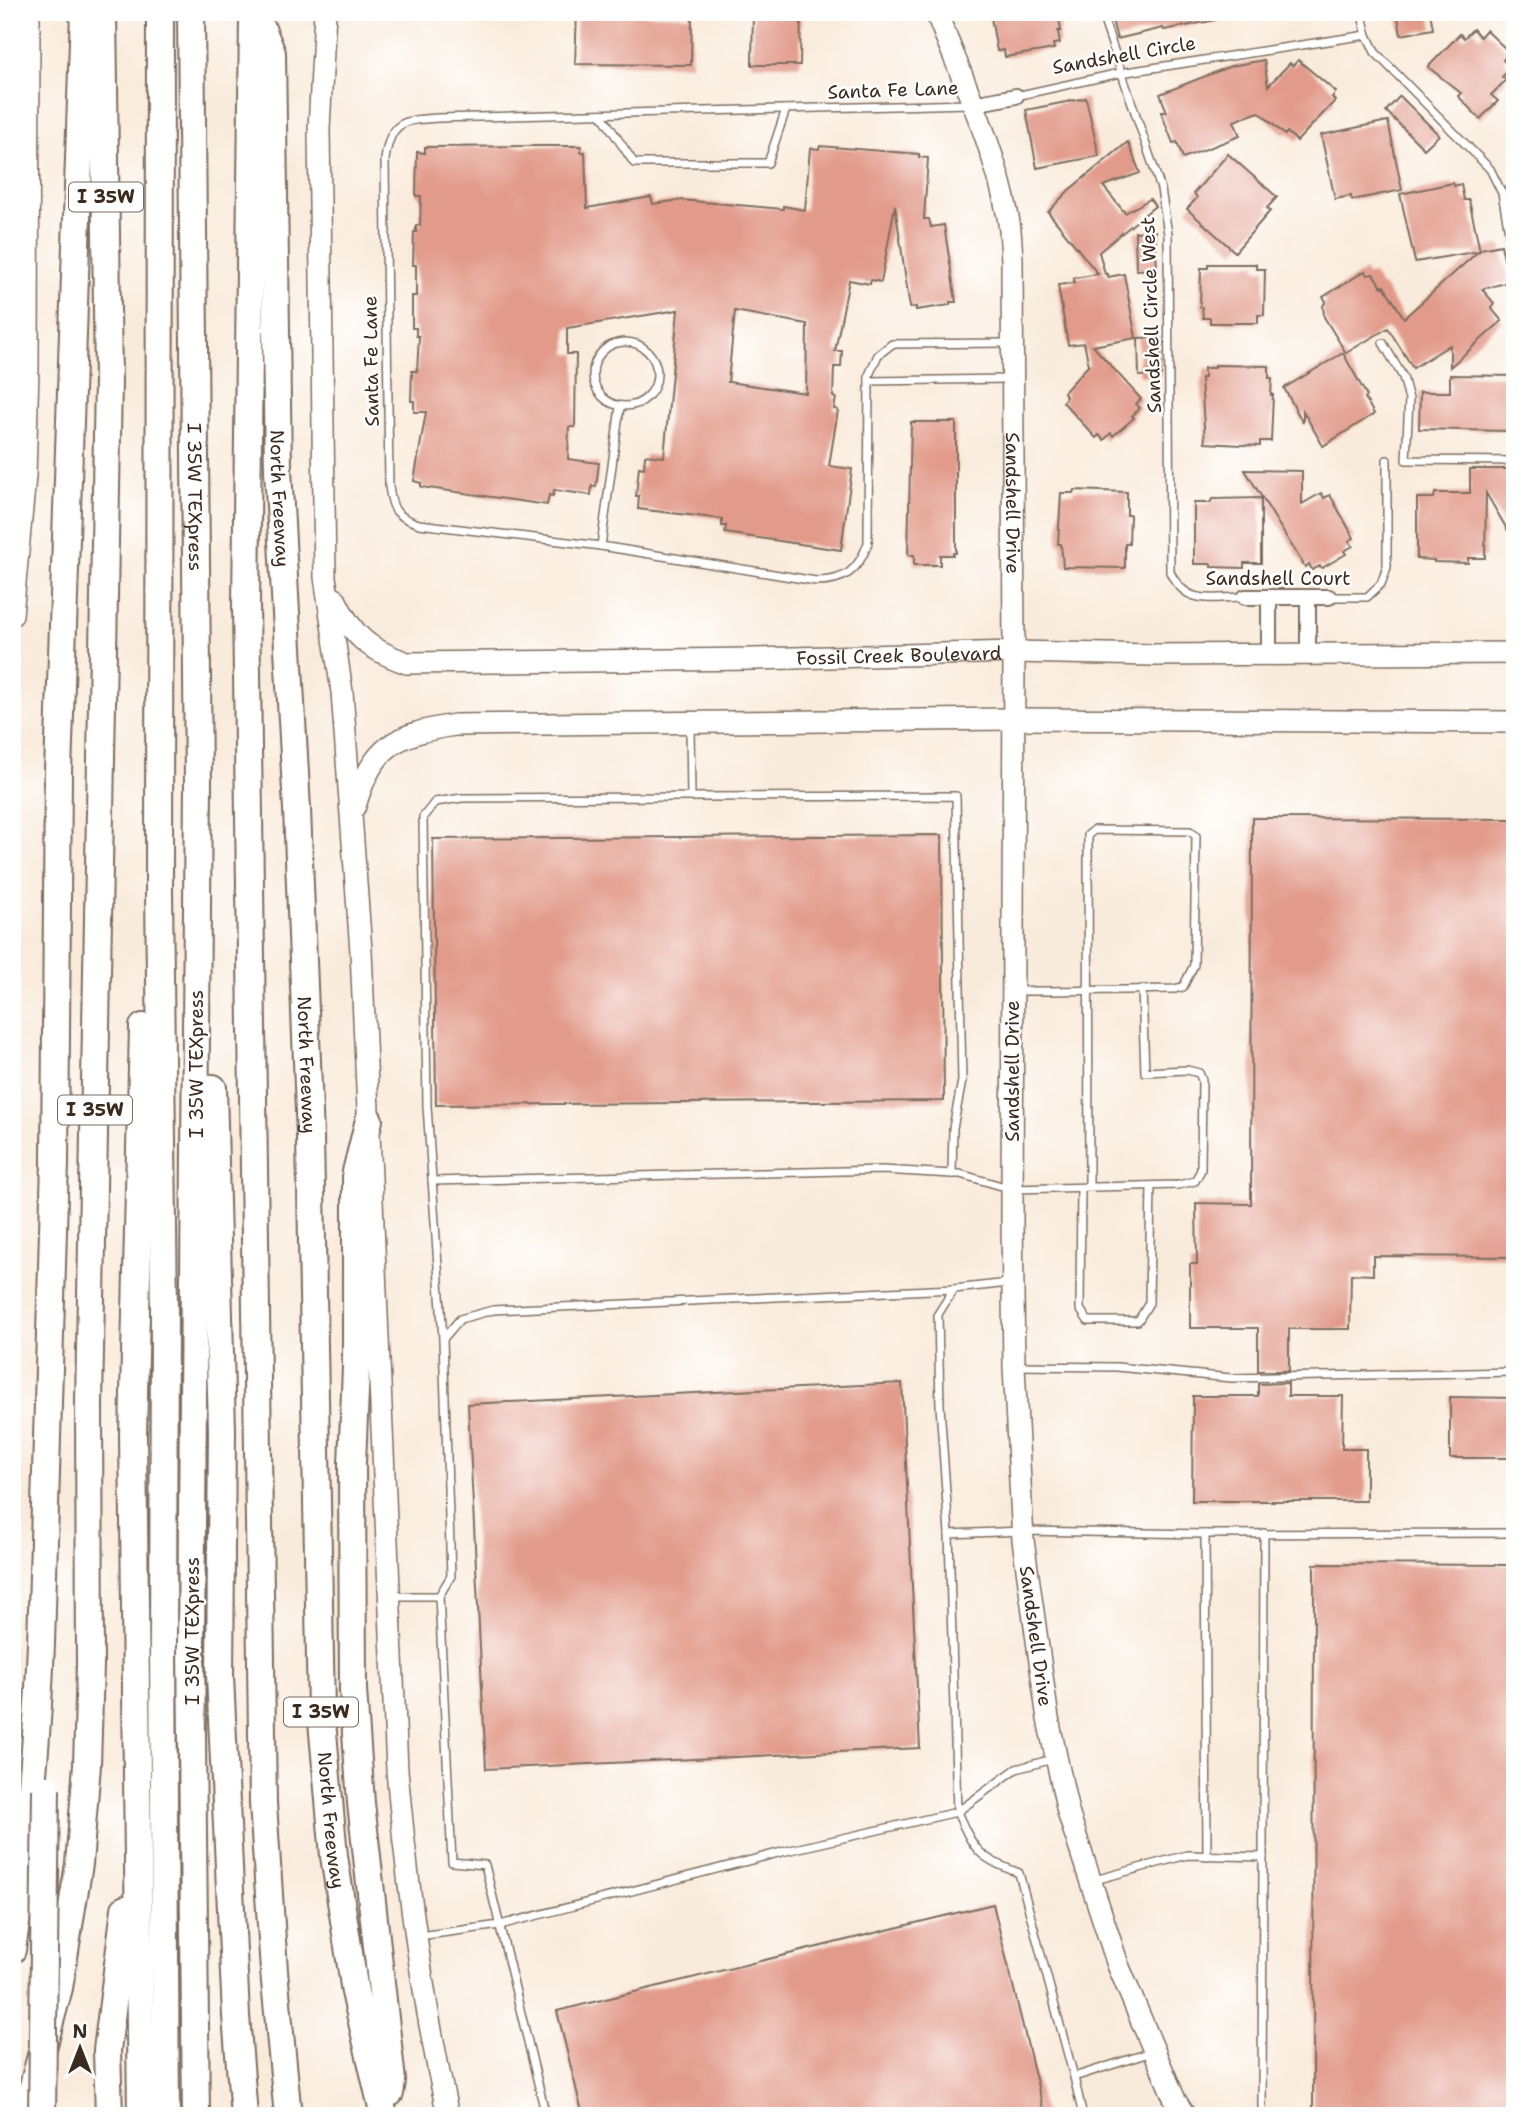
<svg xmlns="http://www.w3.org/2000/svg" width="1527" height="2128" font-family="'Shantell Sans',sans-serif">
	<rect width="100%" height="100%" fill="#fff"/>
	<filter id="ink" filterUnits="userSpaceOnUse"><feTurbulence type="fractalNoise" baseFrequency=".0143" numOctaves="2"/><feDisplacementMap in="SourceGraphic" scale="14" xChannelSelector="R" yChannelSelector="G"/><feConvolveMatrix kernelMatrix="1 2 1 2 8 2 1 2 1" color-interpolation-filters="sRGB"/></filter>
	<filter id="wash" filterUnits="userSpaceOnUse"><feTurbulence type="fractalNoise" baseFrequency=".00686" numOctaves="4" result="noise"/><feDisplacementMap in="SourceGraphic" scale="28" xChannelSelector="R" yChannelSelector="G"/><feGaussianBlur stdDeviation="1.57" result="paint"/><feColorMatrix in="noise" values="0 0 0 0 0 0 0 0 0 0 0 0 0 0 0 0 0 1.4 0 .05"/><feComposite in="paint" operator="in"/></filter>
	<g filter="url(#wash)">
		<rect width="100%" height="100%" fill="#f9ebdb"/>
		<g id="blocks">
			<g fill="#e29b8b" fill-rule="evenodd">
				<polygon points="577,12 692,16 691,65 575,64"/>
				<polygon points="753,12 801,12 800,65 752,65"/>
				<polygon points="990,12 1058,12 1061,31 1058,31 1060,43 1053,44 1054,49 1005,57 1004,50 997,51"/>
				<polygon points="1110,12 1215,12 1216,20 1164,30 1163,28 1117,39"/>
				<polygon points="1397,12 1430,12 1433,29 1401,35"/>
				<polygon points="1473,29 1480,37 1486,30 1510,53 1503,60 1511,68 1502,77 1506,80 1491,95 1498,101 1480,119 1458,96 1461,93 1428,67 1460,34 1464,38"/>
				<polygon points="1264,60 1268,86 1290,63 1293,66 1298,60 1336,92 1332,97 1335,101 1297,141 1287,132 1285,135 1259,112 1234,121 1240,136 1183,158 1177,142 1173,143 1161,112 1167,112 1160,94 1231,66"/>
				<polygon points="1400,96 1439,135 1424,149 1386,111"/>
				<polygon points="1086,98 1099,156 1037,168 1026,110"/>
				<polygon points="1388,121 1402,190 1352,200 1351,196 1335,199 1321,135"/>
				<polygon points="1128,142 1140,173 1103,186 1125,213 1150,199 1155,206 1099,252 1105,274 1108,274 1108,277 1124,274 1136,338 1093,346 1141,399 1136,404 1140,408 1132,416 1134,418 1113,436 1111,433 1104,440 1099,435 1096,438 1063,402 1066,397 1064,392 1089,365 1084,343 1068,345 1058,285 1074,283 1074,278 1098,274 1048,212 1069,190"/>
				<path d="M535 146H581V152H585L587 208 651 197 653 204 681 200 783 209V206L805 210 810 148 819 149 820 146 919 154V157L928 158 924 219H929L931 227 944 225 956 302H950V305L916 310V307L910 308 895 205 881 282 871 280 870 284 849 280 835 351H842L841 367H834L833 397 836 398 834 409 838 410 829 466 852 469 841 550 725 533 726 526H722V519L638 509 639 496H636L639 467 644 468 645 455 664 457 678 310 567 328V354H576L575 427H569L568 459 599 463 596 487 592 486 591 495 554 490 553 496 549 495 547 505 421 487V483L414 481 426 412H414V401H411L412 371H417L419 336H416V328H412V296H416V265H413L414 232H416V225H420L421 196H416L417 152 425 153V147ZM735 311 807 324 806 393 728 382Z"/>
				<polygon points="1228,154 1277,197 1267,208 1270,211 1235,252 1187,209 1197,198 1194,193"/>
				<polygon points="1453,183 1454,186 1461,184 1464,200 1469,200 1480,251 1415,262 1400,194"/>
				<polygon points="1155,231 1157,269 1136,270 1135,232"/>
				<polygon points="1501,245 1509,282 1482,289 1494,303 1491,308 1502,321 1450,367 1450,345 1413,368 1388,328 1346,353 1324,317 1323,306 1326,301 1323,297 1365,271 1367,275 1373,274 1382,287 1384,286 1404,318 1481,249"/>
				<polygon points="1208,264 1256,264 1256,269 1265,269 1264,315 1258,315 1258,323 1210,323 1210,318 1203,318 1202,307 1200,307 1201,268 1208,268"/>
				<polygon points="1160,337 1161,375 1139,376 1138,338"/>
				<polygon points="1343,353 1367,396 1365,398 1374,414 1323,446 1303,411 1303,423 1284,388"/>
				<polygon points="1215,365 1269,366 1269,378 1272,378 1271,395 1273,395 1271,441 1260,441 1260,446 1205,443 1201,378 1204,378 1204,368 1215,368"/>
				<polygon points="1450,375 1515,376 1515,425 1507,425 1507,431 1419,429 1420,392 1450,392"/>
				<polygon points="911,422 956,422 956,553 953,553 953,555 940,555 940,565 914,565 914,555 908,555"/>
				<polygon points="1470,469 1515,469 1515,543 1486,493 1485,558 1468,558 1468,563 1434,562 1434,560 1417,559 1417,498 1434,498 1435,493 1470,493"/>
				<polygon points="1245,470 1302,471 1302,504 1321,493 1324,498 1330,495 1354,538 1349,541 1353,546 1344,551 1346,554 1322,568 1320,566 1312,570 1309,564 1305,567"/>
				<polygon points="1074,490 1127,492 1127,515 1130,515 1129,544 1125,544 1125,568 1063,567 1061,544 1058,544 1061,493 1073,493"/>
				<polygon points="1261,498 1261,563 1244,563 1244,568 1211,567 1211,564 1194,564 1194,503 1210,503 1212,499"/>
				<polygon points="1252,818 1515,819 1515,1257 1373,1256 1373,1275 1351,1274 1350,1329 1289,1329 1289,1371 1258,1371 1258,1328 1190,1328 1190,1264 1197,1264 1196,1203 1251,1204"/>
				<polygon points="942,835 944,1101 436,1105 433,839"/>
				<polygon points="902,1383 920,1748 486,1769 468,1404"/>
				<polygon points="1288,1383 1288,1396 1343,1396 1342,1449 1366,1449 1366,1501 1192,1501 1193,1396 1258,1396 1258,1384"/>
				<polygon points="1450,1397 1515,1398 1515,1458 1450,1458"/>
				<polygon points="1314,1564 1515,1565 1515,2116 1313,2116"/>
				<polygon points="993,1904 1045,2116 583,2116 557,2011"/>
			</g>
		</g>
	</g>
	<g filter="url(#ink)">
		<use href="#blocks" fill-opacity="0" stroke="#7e6e60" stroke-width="2"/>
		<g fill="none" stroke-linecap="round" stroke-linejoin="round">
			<g stroke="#7e6e60" stroke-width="10">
				<g id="lane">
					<path d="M1101 12 1161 189 1168 234 1170 572C1187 607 1211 597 1245 597"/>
					<polyline points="1361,12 1367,35 1375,52 1490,169 1502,193 1515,267"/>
					<polyline points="1016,96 1120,73 1367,35"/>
					<path d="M969 104 438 118C403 120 390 121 385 160L389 486C392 510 395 516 419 524L601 546 816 581C845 581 858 571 868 543L869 375 878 355 892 344 1009 343"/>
					<polyline points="601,114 634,163 768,163 786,109"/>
					<circle cx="625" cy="374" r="32"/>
					<polyline points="1383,343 1403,377 1409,399 1406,460 1515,461"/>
					<polyline points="869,381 1009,379"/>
					<polyline points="601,546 620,407"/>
					<polyline points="1329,597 1367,597 1381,584 1387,567 1387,460"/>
					<polyline points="691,797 956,796 962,1081 953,1128 952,1174 960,1174 1012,1189 1178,1185 1195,1181 1201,1170 1202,1080 1199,1073 1187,1070 1145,1072 1142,989"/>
					<path d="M1017 991C1069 991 1122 990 1174 989L1183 987 1194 965 1196 836 1190 831 1094 830 1088 835 1089 1187"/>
					<polyline points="432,1181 882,1170 952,1174"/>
					<polyline points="1081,1188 1080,1309 1088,1321 1138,1321 1149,1303 1151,1186"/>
					<polyline points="1009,1283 954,1289 938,1314 940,1406 949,1534 1022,1531 1205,1534 1515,1533"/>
					<polyline points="443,1339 427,1106 423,817 435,802 462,798 691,797 690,725"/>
					<polyline points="1015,1366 1117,1367 1231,1378 1515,1372"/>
					<path d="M949 1534 957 1812C975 1852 978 1857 1019 1873L1074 2077"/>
					<polyline points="1205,1534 1207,1856"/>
					<polyline points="391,1596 439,1596 451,1576 443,1339 460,1319 493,1310 954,1289"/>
					<polyline points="439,1596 452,1862 485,1865 546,2116"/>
					<polyline points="1095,1880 1187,1855 1263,1857 1264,1533"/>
					<polyline points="419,1936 500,1925 782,1852 957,1812 1016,1769 1053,1759"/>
					<polyline points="1083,2116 1074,2077 1152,2052"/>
					<polyline points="1262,2116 1263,1857"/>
				</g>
			</g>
			<g stroke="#7e6e60" stroke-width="18">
				<g id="street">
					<polyline points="973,104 1016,96"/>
					<polyline points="1245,597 1329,597"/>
					<polyline points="1269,654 1269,597"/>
					<polyline points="1308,654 1308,597"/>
				</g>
			</g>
			<g stroke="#7e6e60" stroke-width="24">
				<g id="secondary">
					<path d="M325 12 319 129 325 577 342 692 361 951 397 1770C407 1885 423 2002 448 2116"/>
					<path id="s1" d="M936 12C962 78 995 148 1008 217 1011 231 1011 246 1012 260L1014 652 1012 1219 1014 1366 1023 1540 1048 1719 1068 1812 1118 1965 1175 2100 1185 2116"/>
					<path id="s2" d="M335 599C353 637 368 649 407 663L755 659 1014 652 1152 655 1515 653"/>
					<polyline points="12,615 25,476 28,368 29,12"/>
					<path d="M355 806C373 746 395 734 455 725L1013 719 1515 722"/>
				</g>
			</g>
			<g stroke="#7e6e60" stroke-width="30">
				<g id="highway">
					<polyline points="160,12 159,892 164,1310 163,1646 166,2116"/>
					<path id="s3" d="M191 12 198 784 191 1645 196 2116"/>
					<path id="s4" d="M255 12 272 53 278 470 297 809 310 1137 321 1710 334 1856 355 1992 384 2116"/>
					<polyline points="253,19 246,604 263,1803 274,1971 288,2116"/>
					<polyline points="213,1088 222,1430 220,1676 236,2016 244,2116"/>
					<polyline points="369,1120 356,1172 356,1368 352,1463 353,1690 361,1803 392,2081 390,2093"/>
					<path d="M12 1950C28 1849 37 1746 41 1644L55 1162 58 772 84 12"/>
					<polyline points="25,2116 59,1988 79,1864 87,1765 90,1665 89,1404 108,381 103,12"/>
					<polyline points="109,2116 107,2050 125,1909"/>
					<polyline points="141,2116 133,1435 143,1027"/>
				</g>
			</g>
			<use href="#lane" stroke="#fff" stroke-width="7"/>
			<use href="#street" stroke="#fff" stroke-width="14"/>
			<use href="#secondary" stroke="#fff" stroke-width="21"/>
			<use href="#highway" stroke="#fff" stroke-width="26"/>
			<g stroke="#7e6e60" stroke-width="30" stroke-linecap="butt">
				<polyline id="highway-bridge" points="42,2116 46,1789"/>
			</g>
			<use href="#highway-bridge" stroke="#fff" stroke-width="26"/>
		</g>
	</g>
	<g text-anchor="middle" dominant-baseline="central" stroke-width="5" stroke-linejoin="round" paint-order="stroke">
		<g fill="#fff" stroke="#766a62" stroke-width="2">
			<rect x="69" y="182.5" width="74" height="29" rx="5"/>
			<rect x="58" y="1095.5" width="74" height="29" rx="5"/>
			<rect x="284" y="1697.5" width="74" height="29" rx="5"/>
		</g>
		<g font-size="18" font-weight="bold" fill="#3b2a1e">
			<text x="106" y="197">I 35W</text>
			<text x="95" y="1110">I 35W</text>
			<text x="321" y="1712">I 35W</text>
		</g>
		<g font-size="19" fill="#3b2a1e" stroke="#fff">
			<text transform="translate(1124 55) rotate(-10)">Sandshell Circle</text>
			<text transform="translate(893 90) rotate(-2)">Santa Fe Lane</text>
			<text transform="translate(1151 315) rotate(-92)">Sandshell Circle West</text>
			<text transform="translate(371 361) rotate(-91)">Santa Fe Lane</text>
			<text stroke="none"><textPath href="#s3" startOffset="485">I 35W TEXpress</textPath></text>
			<text stroke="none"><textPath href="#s4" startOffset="490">North Freeway</textPath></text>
			<text stroke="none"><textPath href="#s1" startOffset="504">Sandshell Drive</textPath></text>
			<text x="1278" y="578">Sandshell Court</text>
			<text stroke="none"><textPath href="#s2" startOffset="592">Fossil Creek Boulevard</textPath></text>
			<text transform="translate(196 1064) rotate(-90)">I 35W TEXpress</text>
			<text stroke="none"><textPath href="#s4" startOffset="1057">North Freeway</textPath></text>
			<text transform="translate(1012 1071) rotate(-90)">Sandshell Drive</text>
			<text transform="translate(192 1631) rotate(-90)">I 35W TEXpress</text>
			<text stroke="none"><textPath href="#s1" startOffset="1638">Sandshell Drive</textPath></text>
			<text stroke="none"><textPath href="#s4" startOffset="1813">North Freeway</textPath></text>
		</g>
	</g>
	<rect width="1527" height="2128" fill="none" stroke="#fff" stroke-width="42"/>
	<g transform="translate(80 2048)" stroke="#ffffff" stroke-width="5" paint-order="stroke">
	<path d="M0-5L12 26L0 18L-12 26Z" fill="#3b2a1e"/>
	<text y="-10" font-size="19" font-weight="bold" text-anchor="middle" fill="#3b2a1e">N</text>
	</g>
</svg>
